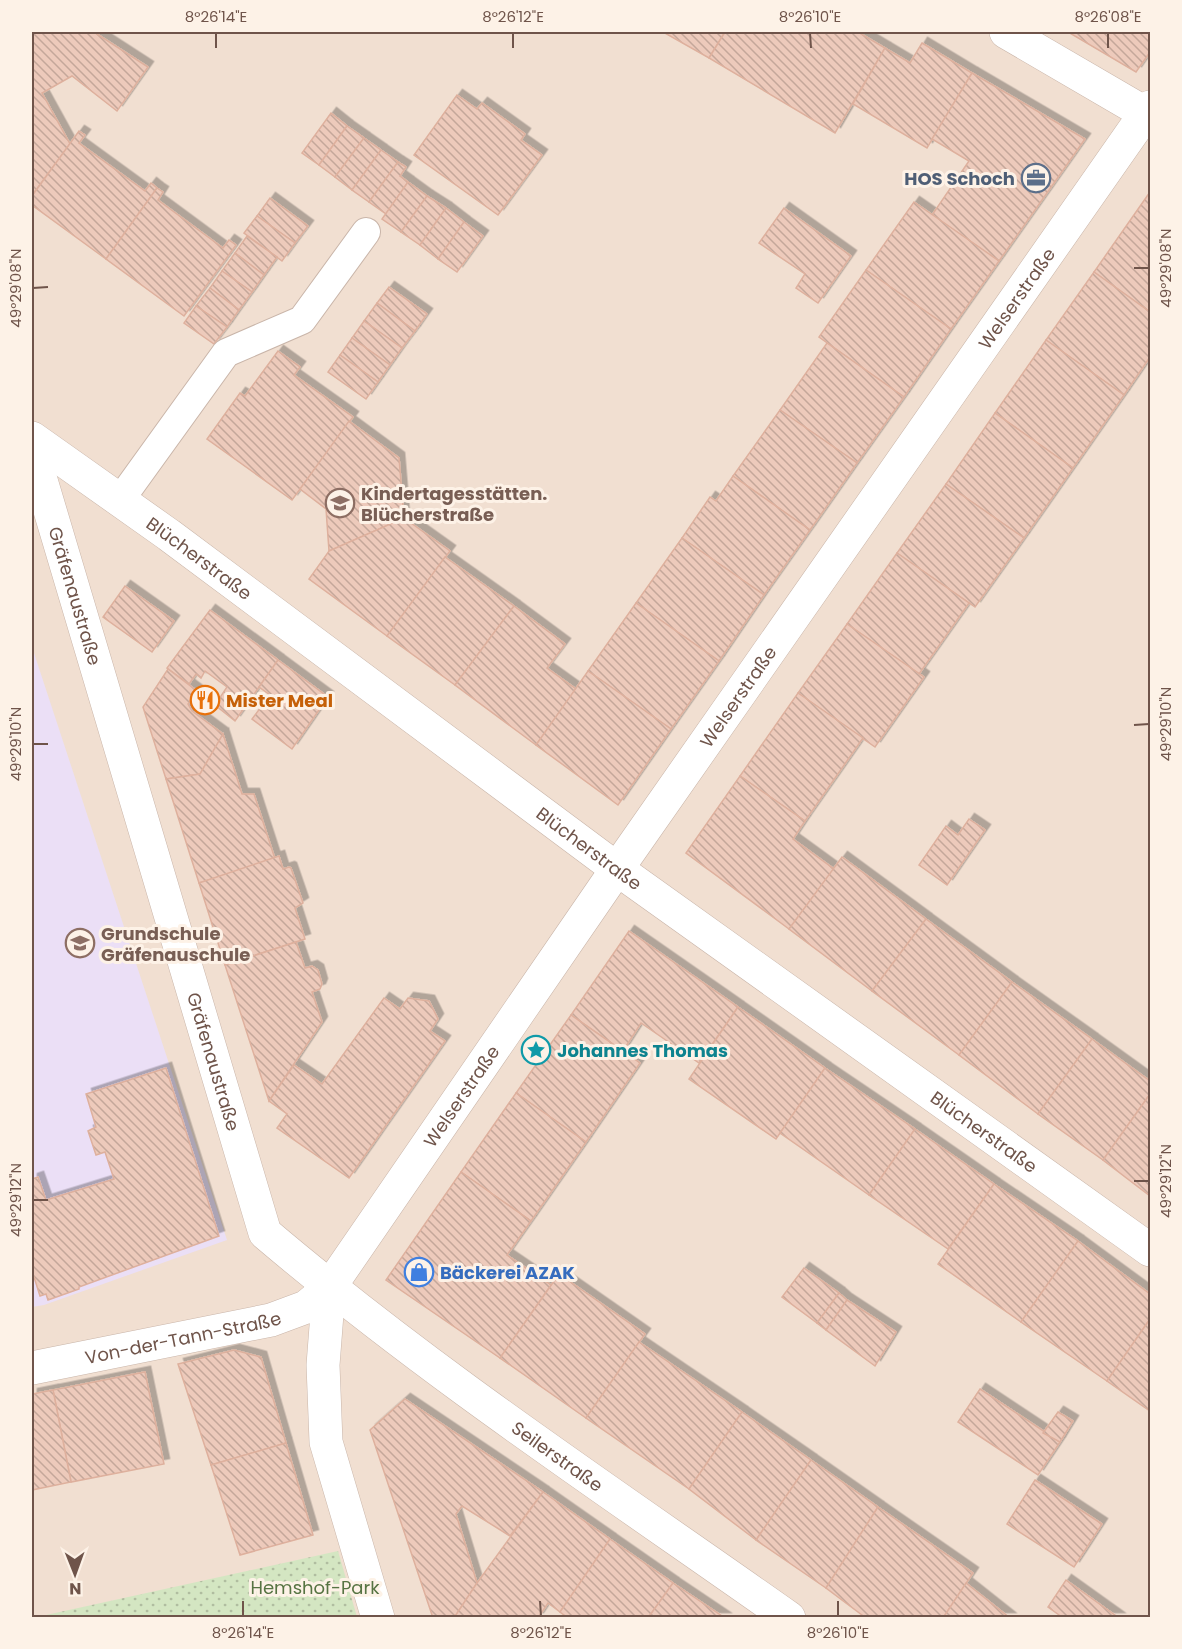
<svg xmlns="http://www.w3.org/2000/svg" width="1182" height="1649" font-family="Poppins,sans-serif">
	<defs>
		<pattern id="park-dots" width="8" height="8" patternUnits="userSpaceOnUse" patternTransform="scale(1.5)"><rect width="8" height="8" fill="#d4e6c2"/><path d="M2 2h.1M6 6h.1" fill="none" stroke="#b0bda0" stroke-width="1.8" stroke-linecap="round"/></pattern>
		<pattern id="building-back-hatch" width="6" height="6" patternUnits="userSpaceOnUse" patternTransform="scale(1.5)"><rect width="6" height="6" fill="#edcabb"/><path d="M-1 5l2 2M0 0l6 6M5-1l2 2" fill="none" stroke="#c4a79a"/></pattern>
		<filter id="shadow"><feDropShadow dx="5.5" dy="-5.5" stdDeviation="0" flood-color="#0004"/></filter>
	</defs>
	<rect width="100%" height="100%" fill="#faeee2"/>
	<polygon fill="#f1dfd1" points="32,32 1150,32 1150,1617 32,1618"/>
	<polygon fill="#ebdff6" points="32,647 227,1240 44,1305 32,1307"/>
	<polygon fill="url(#park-dots)" points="338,1551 357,1617 37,1617"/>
	<g fill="url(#building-back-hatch)" stroke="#deb09d" stroke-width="1.5" filter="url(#shadow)">
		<polygon points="32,32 94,32 148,67 117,111 72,76 42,93 70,144 33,194"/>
		<polygon points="663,32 725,32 709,58"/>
		<polygon points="725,32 858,32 885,48 835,133 709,58"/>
		<polygon points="1068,32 1150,32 1150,52 1136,72"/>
		<polygon points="922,43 972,73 927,148 853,104 885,48 910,63"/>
		<polygon points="972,73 1085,139 999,261 932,215 969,161 932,139"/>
		<polygon points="457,95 477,109 482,103 525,134 521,140 542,155 498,215 414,155"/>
		<polygon points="331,113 347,126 319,165 302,153"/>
		<polygon points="347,126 364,138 335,177 319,165"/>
		<polygon points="79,131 85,135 79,143 145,191 151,183 157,188 106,259 32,205 32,196"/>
		<polygon points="364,138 381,150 352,190 335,177"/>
		<polygon points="381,150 398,162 369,202 352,190"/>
		<polygon points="398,162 406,167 400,176 408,182 386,214 369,202"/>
		<polygon points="408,182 427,196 401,232 382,219"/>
		<polygon points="157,188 163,192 158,200 223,248 229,240 236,245 184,316 106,259"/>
		<polygon points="1150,192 1150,312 1094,272"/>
		<polygon points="427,196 446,208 420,245 401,232"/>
		<polygon points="270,198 308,226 295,243 257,216"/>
		<polygon points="914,202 999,261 951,329 866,270"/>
		<polygon points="446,208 464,222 438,259 420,245"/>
		<polygon points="784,208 851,256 818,303 796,288 805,274 759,243"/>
		<polygon points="257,216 295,243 282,261 244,233"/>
		<polygon points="464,222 483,236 457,272 438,259"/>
		<polygon points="247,236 277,257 264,275 235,253"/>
		<polygon points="235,253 264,275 252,292 222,271"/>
		<polygon points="866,270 951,329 904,397 819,337"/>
		<polygon points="222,271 252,292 239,310 210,288"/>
		<polygon points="1094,272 1150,312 1150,357 1124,395 1046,340"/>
		<polygon points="389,287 427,314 415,331 377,303"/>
		<polygon points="210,288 239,310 227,327 196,306"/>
		<polygon points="377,303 415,331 402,348 364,321"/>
		<polygon points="196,306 227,327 214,344 184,323"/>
		<polygon points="364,321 402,348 390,365 352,338"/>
		<polygon points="352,338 390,365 378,382 340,355"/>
		<polygon points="1046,340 1124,395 1073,468 995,413"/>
		<polygon points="827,343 904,397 857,463 780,410"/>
		<polygon points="278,351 300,367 294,375 353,417 292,500 207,439 240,393 245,396"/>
		<polygon points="340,355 378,382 366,399 328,372"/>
		<polygon points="780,410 857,463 810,530 733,476"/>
		<polygon points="995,413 1073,468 1024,538 946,484"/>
		<polygon points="349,421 399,458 404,518 329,551 326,509 300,489"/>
		<polygon points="733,476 810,530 764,595 682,538 710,497 716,501"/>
		<polygon points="946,484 1024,538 975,607 897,553"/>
		<polygon points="404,518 450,551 387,636 309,579 329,551"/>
		<polygon points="682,538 764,595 719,661 636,603"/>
		<polygon points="897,553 969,603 919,674 847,624"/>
		<polygon points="445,557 514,606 455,685 387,636"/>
		<polygon points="125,586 174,621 152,652 103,617"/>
		<polygon points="636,603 719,661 671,729 588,671"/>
		<polygon points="514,606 565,644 547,668 576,689 536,745 455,685"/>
		<polygon points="210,610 278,660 235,721 215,705 227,687 205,671 201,678 196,674 189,684 167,668"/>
		<polygon points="847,624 924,677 875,747 798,693"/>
		<polygon points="278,660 328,697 292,749 252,719 270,695 259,687"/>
		<polygon points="168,669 197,691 188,704 192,711 223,734 200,774 166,779 143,707"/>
		<polygon points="588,671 671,729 618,805 536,745"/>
		<polygon points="798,693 863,738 805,821 740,776"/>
		<polygon points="223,734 242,794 254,794 275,859 199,883 166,779 200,774"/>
		<polygon points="740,776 805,821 793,839 834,869 789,929 686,853"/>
		<polygon points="969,819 985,830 947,885 919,865 946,826 958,835"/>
		<polygon points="279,856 283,869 289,867 291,868 303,903 295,908 305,939 225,965 199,883"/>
		<polygon points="842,857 926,919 872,991 789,929"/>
		<polygon points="926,919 1012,982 959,1055 872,991"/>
		<polygon points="629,931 738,1007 699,1063 641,1023 623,1051 571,1015"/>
		<polygon points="296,942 305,968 312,966 318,970 322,984 320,989 312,992 322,1022 269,1101 225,965"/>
		<polygon points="1012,982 1092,1039 1038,1114 959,1055"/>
		<polygon points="384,998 400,1009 408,998 429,1001 438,1019 430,1031 445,1041 349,1178 277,1128 287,1114 269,1101 294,1065 322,1084"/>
		<polygon points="738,1007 825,1068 776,1139 689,1079"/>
		<polygon points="571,1015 640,1063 586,1142 516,1093"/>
		<polygon points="1092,1039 1150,1081 1150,1094 1103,1160 1038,1114"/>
		<polygon points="166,1068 219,1236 79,1287 79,1289 48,1300 46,1294 40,1296 34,1277 32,1278 32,1179 38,1177 46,1200 114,1179 105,1152 96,1155 88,1131 96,1127 86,1094"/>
		<polygon points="825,1068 915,1129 869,1195 780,1133"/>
		<polygon points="516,1093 586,1142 531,1221 461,1172"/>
		<polygon points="1150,1094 1150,1196 1103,1160"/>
		<polygon points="915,1129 994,1184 948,1249 869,1195"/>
		<polygon points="461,1172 531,1221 507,1255 551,1285 500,1358 386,1280"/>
		<polygon points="994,1184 1078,1241 1021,1322 938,1264"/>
		<polygon points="1078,1241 1150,1294 1150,1319 1107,1381 1021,1322"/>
		<polygon points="804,1268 839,1293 817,1323 782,1297"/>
		<polygon points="559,1274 645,1334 586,1418 500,1358"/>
		<polygon points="839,1293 847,1300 826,1330 817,1323"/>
		<polygon points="847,1300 896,1332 875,1366 826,1330"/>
		<polygon points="1150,1319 1150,1411 1107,1381"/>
		<polygon points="639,1342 742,1412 689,1489 586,1418"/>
		<polygon points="234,1350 261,1357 286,1443 211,1465 178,1364"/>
		<polygon points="145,1372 164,1464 71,1482 53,1390"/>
		<polygon points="980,1389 1060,1442 1038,1475 958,1422"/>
		<polygon points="53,1390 71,1482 32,1490 32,1394"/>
		<polygon points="405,1399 543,1492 510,1536 462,1506 456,1514 477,1583 456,1615 448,1618 433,1618 370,1430"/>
		<polygon points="742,1412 811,1460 756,1540 689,1489"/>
		<polygon points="1058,1412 1073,1421 1060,1442 1043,1433"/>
		<polygon points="286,1443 313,1535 240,1555 211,1465"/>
		<polygon points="811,1460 878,1507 826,1588 756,1540"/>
		<polygon points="1035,1480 1102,1524 1074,1567 1007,1524"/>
		<polygon points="543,1492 610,1539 560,1612 548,1603 538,1618 448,1618 456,1615 477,1583"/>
		<polygon points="878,1507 973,1573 943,1618 866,1618 826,1588"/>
		<polygon points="610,1539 673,1583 648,1618 568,1618 560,1612"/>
		<polygon points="1066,1580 1119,1618 1062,1618 1059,1615 1048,1607"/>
		<polygon points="673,1583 725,1618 648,1618"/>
		<polygon points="966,1583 1010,1618 943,1618"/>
	</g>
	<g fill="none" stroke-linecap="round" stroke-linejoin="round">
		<g stroke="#c9b5a9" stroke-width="30">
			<polyline id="lane" points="120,500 226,353 302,320 366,232"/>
		</g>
		<g stroke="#c9b5a9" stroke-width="34">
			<g id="street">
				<polyline points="1006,32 1150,116"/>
				<path id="s1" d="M32 438 169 535 617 869 1150 1250"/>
				<path id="s2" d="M32 450 265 1233C430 1373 612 1493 789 1618"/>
				<polyline points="329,1288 323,1365 326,1442 378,1618"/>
				<path id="s3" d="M32 1368 271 1320 306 1307 329 1288 617 869 1150 107"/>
			</g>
		</g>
		<use href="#lane" stroke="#fff" stroke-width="28"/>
		<use href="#street" stroke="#fff" stroke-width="33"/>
	</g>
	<path fill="none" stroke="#6f544a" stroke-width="2" d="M216 33V48M513 33V48M810 33 811 48M1108 33V48M1134 268H1149M33 288 48 287M1134 725 1149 724M33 744H48M1134 1181H1149M33 1200H48M243 1601V1616M540 1601 541 1616M838 1601V1616"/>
	<defs>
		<g id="office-ring" transform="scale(1.5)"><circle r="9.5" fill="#fdf2e7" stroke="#5c6f8a" stroke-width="1.5"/><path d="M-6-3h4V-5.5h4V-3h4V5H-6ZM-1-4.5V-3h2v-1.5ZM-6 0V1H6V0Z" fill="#5c6f8a"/></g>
		<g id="school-ring" transform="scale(1.5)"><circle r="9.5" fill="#fdf2e7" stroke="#8d6e63" stroke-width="1.5"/><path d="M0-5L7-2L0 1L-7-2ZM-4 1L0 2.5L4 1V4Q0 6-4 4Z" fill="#8d6e63"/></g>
		<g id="restaurant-ring" transform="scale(1.5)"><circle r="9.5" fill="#fdf2e7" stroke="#e8710a" stroke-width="1.5"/><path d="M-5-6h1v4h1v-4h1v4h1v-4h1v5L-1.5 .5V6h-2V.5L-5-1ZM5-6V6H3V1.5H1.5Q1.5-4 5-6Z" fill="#e8710a"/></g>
		<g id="sight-ring" transform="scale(1.5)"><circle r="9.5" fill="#fdf2e7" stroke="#0f9aa8" stroke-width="1.5"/><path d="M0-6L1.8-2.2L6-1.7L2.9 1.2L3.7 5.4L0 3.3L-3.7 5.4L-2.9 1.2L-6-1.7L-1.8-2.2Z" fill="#0f9aa8"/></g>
		<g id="shop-ring" transform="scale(1.5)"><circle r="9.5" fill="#fdf2e7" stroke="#3f7fe0" stroke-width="1.5"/><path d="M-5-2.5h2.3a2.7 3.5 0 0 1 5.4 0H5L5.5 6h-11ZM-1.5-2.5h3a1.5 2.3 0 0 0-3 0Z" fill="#3f7fe0"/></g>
	</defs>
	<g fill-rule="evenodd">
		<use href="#office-ring" x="1036" y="178"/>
		<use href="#school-ring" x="340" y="503"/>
		<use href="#restaurant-ring" x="205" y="700"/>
		<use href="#school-ring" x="80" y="943"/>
		<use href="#sight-ring" x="536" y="1050"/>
		<use href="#shop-ring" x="419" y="1272"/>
	</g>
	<g text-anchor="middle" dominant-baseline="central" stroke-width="6" stroke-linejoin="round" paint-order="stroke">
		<g font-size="18" font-weight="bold" fill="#4e5e75" stroke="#fdf2e7" text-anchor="end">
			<text x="1015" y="178">HOS Schoch</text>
		</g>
		<g font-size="18" fill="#6f544a" stroke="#fdf2e7">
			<text stroke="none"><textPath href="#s3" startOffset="1516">Welserstraße</textPath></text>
			<text stroke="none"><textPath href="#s1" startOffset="206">Blücherstraße</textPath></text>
			<text stroke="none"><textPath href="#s2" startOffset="152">Gräfenaustraße</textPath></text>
			<text stroke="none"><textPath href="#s3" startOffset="1030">Welserstraße</textPath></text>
			<text stroke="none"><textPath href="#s1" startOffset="692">Blücherstraße</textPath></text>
			<text stroke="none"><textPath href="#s2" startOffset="638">Gräfenaustraße</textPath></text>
			<text stroke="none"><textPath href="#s3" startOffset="544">Welserstraße</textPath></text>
			<text stroke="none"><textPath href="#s1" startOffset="1178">Blücherstraße</textPath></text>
			<text stroke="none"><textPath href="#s3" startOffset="154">Von-der-Tann-Straße</textPath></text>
			<text stroke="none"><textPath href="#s2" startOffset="1185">Seilerstraße</textPath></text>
		</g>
		<g font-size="18" font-weight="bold" fill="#785e54" stroke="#fdf2e7" text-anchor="start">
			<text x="361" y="493">Kindertagesstätten.<tspan x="361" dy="21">Blücherstraße</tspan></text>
			<text x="101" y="933">Grundschule<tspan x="101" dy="21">Gräfenauschule</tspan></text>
		</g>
		<g font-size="18" font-weight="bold" fill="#c56008" stroke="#fdf2e7" text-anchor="start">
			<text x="226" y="700">Mister Meal</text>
		</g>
		<g font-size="18" font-weight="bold" fill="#0d838f" stroke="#fdf2e7" text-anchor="start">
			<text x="557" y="1050">Johannes Thomas</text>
		</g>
		<g font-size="18" font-weight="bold" fill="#366cbe" stroke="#fdf2e7" text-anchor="start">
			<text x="440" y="1272">Bäckerei AZAK</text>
		</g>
		<g font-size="18" fill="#577443" stroke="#fdf2e7">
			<text x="315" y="1587">Hemshof-Park</text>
		</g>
	</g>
	<rect width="1182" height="1649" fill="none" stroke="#fdf2e7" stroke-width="66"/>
	<g transform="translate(75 1574) rotate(179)" stroke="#fdf2e7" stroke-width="4.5" paint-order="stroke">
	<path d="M0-4.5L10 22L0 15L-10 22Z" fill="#6f544a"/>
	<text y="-9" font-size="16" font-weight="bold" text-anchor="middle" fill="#6f544a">N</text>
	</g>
	<rect x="33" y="33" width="1116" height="1583" fill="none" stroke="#6f544a" stroke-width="2"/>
	<g font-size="15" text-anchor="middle" fill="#6f544a">
		<text x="216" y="22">8°26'14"E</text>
		<text x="513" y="22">8°26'12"E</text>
		<text x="810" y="22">8°26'10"E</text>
		<text x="1108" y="22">8°26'08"E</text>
		<text transform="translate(1166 268) rotate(-90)" y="5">49°29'08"N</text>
		<text transform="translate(16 288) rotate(-90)" y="5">49°29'08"N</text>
		<text transform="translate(1166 724) rotate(-90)" y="5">49°29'10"N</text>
		<text transform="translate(16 744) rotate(-90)" y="5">49°29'10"N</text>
		<text transform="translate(1166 1181) rotate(-90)" y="5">49°29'12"N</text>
		<text transform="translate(16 1200) rotate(-90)" y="5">49°29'12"N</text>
		<text x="243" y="1638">8°26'14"E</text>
		<text x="541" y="1638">8°26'12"E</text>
		<text x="838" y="1638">8°26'10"E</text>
	</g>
</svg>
